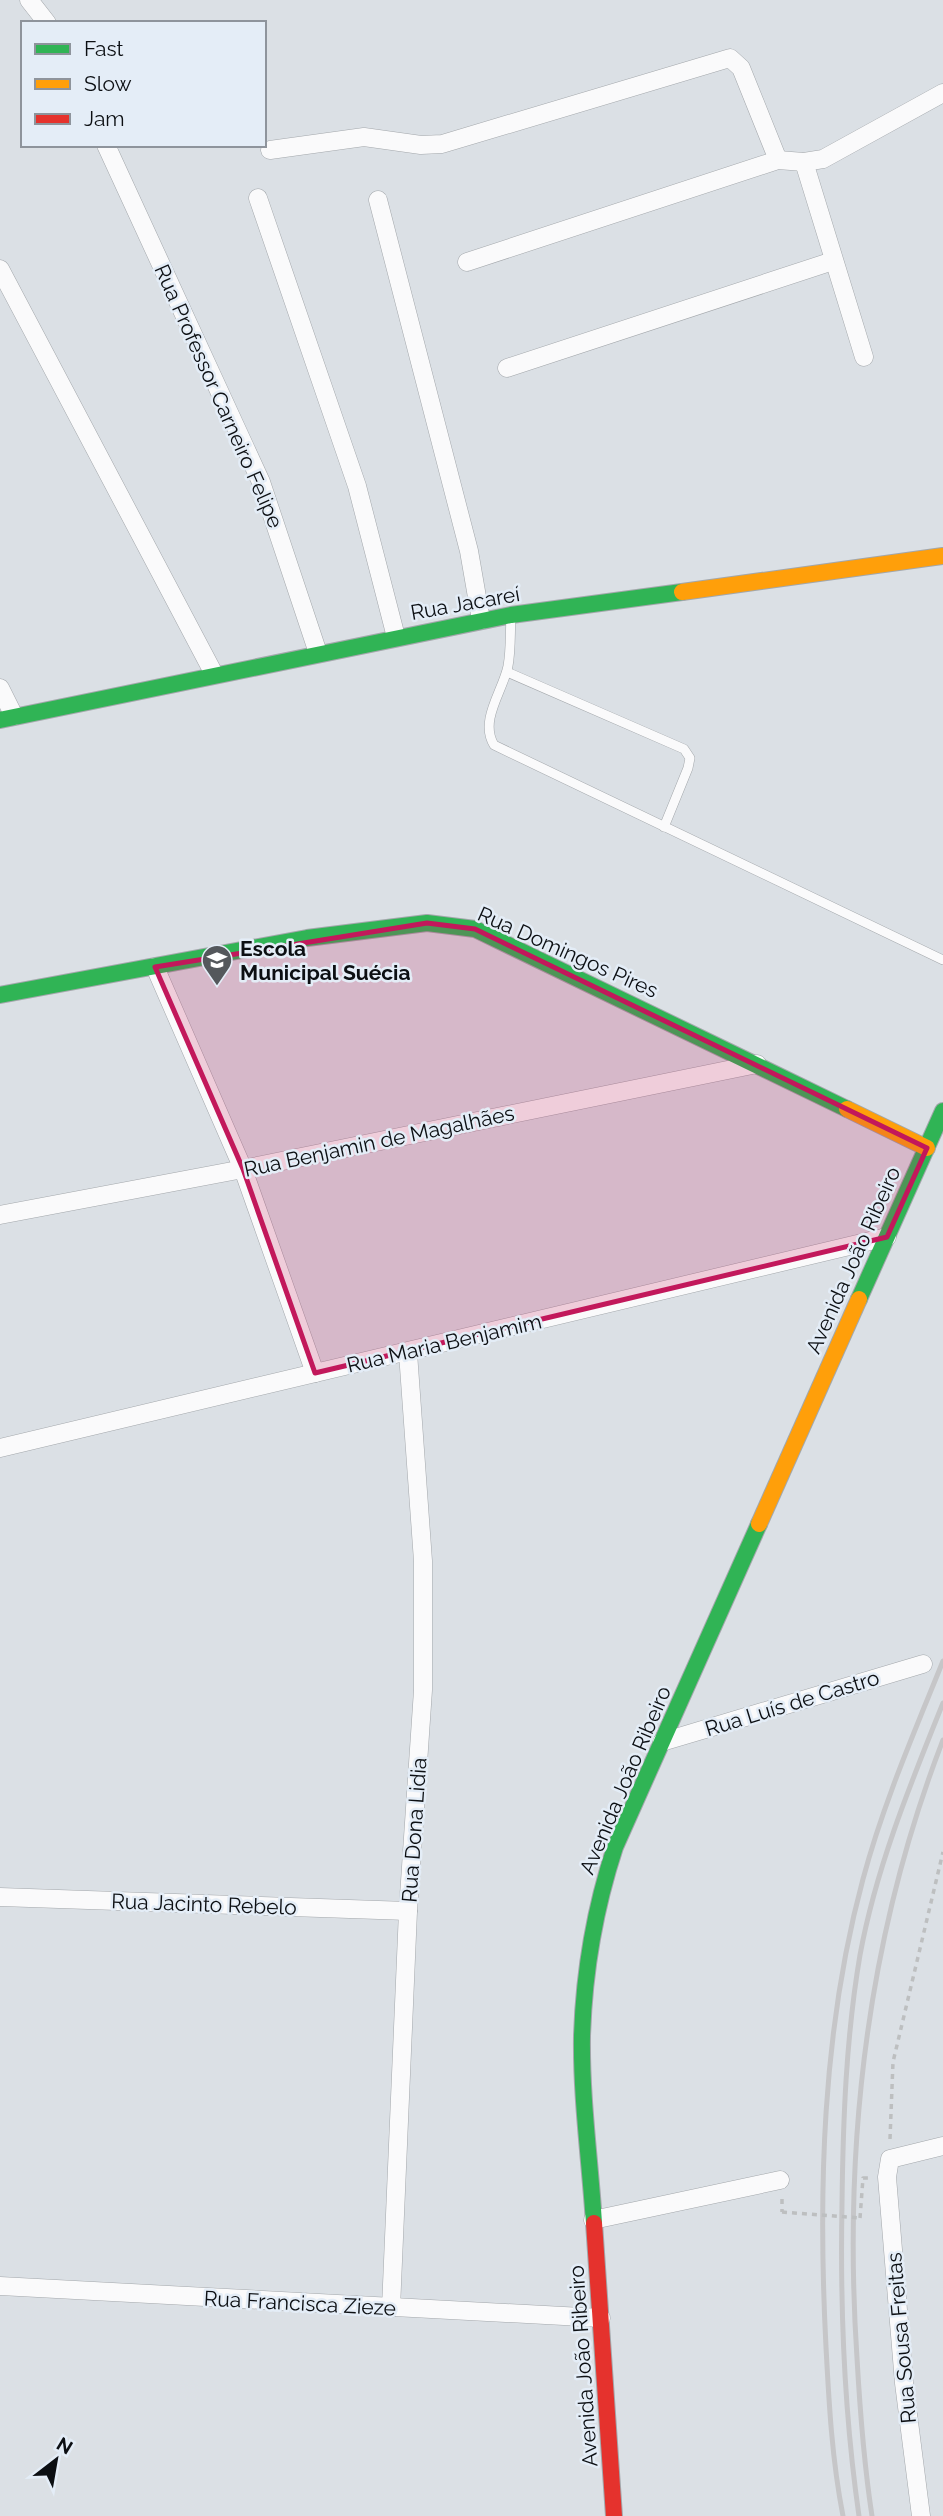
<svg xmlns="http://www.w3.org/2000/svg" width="943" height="2516" font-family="Raleway,sans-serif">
	<rect width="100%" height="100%" fill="#dbe0e5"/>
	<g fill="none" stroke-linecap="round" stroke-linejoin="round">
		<g stroke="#a3a7ab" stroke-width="10">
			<g id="lane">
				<path d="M511 616C510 633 511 650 508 666 503 691 479 720 494 745L943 960"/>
				<polyline points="507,672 684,749 690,758 688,768 664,827"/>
			</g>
		</g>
		<g stroke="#a3a7ab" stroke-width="19">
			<g id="street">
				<polyline points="29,0 47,23"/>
				<polyline points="106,145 261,482 318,653"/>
				<polyline points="270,150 364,137 421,145 442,144 730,58 741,68 778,160"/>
				<polyline points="804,162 864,357"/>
				<polyline points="258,198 357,486 396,637"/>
				<polyline points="378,200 469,551 481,620"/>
				<polyline points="467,262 778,160 804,162 823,159 943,93"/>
				<polyline points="0,269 214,674"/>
				<polyline points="507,368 833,261"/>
				<polyline points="0,688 14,716"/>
				<polyline points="155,967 243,1169 315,1373"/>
				<polyline points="0,1215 243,1169 757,1064"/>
				<polyline points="0,1448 887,1237"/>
				<polyline points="662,1742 923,1664"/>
				<polyline points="0,1897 408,1911"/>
				<polyline points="593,2220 780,2180"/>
				<polyline points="0,2286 601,2318"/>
				<polyline points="391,2308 408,1911 423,1690 423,1561 408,1353"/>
				<polyline points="921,2516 904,2383 887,2177 890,2159 943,2146"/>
			</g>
		</g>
		<g stroke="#a3a7ab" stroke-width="18">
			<g id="fast">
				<polyline points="0,720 511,615 682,592"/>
				<polyline points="0,995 307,938 427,923 475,929 847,1109"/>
				<polyline points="859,1299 943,1111"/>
				<path d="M594 2223C590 2161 581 2097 582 2036 584 1972 595 1908 615 1847L759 1524"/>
			</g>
		</g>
		<g stroke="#a3a7ab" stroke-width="18">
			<g id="slow">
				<polyline points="682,592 943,556"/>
				<polyline points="847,1109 927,1148"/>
				<polyline points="759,1524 859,1299"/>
			</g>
		</g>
		<g stroke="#a3a7ab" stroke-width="18">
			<polyline id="jam" points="594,2223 614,2516"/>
		</g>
		<g stroke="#bdbfc0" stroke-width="3.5" stroke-dasharray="5 5" stroke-linecap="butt">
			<polyline points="890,2139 893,2062 943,1852"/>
			<polyline points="782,2199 782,2212"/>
			<polyline points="860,2218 863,2178 869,2178"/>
		</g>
		<use href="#lane" stroke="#fafafb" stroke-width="9"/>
		<use href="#street" stroke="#fafafb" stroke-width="18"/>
		<use href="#fast" stroke="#30b455" stroke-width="16"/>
		<use href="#slow" stroke="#ff9f0a" stroke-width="16"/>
		<use href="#jam" stroke="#e5322d" stroke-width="16"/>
		<g stroke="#c6c6c8" stroke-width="5">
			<path d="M843 2516C832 2460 829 2404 826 2347 818 2192 822 2030 863 1879 883 1804 914 1733 943 1661"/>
			<path d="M859 2516C844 2412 840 2309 842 2204 843 2121 846 2037 860 1955 876 1868 910 1785 943 1703"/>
			<path d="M872 2516C864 2464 860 2411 857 2358 843 2146 866 1939 943 1740"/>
		</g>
		<polyline stroke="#bdbfc0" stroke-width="3.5" stroke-dasharray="5 5" stroke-linecap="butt" points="782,2212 860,2218"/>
	</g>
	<path fill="#c2185b" fill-opacity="0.2" stroke="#c2185b" stroke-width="5" stroke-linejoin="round" d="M427 923 475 929 927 1148 887 1237 315 1373 243 1169 155 967Z"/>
	<defs>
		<g id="school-pin" transform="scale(1.575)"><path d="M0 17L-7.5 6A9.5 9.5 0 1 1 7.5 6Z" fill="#54585c" stroke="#e4edf7"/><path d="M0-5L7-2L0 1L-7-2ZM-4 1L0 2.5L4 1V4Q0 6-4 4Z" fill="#fff"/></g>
	</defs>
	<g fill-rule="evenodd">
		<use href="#school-pin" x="217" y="960"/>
	</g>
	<g text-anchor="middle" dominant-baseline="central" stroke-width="5" stroke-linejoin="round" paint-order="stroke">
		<g font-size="21" fill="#0c0f13" stroke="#e4edf7">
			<text transform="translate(219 396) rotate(66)">Rua Professor Carneiro Felipe</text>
			<text transform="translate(465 603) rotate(-10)">Rua Jacareí</text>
			<text transform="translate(568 952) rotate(24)">Rua Domingos Pires</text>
			<text transform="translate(379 1141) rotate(-12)">Rua Benjamin de Magalhães</text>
			<text transform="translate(853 1260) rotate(-66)">Avenida João Ribeiro</text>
			<text transform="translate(444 1343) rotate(-13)">Rua Maria Benjamim</text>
			<text transform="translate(792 1703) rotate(-17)">Rua Luís de Castro</text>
			<text transform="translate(625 1780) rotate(-67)">Avenida João Ribeiro</text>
			<text transform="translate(414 1830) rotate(-86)">Rua Dona Lidia</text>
			<text transform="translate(204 1904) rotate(2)">Rua Jacinto Rebelo</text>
			<text transform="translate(300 2303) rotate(3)">Rua Francisca Zieze</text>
			<text transform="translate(901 2338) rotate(-95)">Rua Sousa Freitas</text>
			<text transform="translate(583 2366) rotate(-94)">Avenida João Ribeiro</text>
		</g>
		<g font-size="21" font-weight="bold" fill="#0c0f13" stroke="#e4edf7" text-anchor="start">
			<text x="240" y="948">Escola<tspan x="240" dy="24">Municipal Suécia</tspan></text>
		</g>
	</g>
	<rect x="21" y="21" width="245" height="126" fill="#e4edf7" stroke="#8e949c" stroke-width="2"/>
	<rect x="35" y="44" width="35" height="10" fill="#30b455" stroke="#8e949c" stroke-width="2"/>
	<text x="84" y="56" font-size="21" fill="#0c0f13">Fast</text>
	<rect x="35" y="79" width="35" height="10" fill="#ff9f0a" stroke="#8e949c" stroke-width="2"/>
	<text x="84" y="91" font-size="21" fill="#0c0f13">Slow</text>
	<rect x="35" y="114" width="35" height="10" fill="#e5322d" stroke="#8e949c" stroke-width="2"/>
	<text x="84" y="126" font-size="21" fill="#0c0f13">Jam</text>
	<g transform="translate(56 2460) rotate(31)" stroke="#e4edf7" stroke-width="5" paint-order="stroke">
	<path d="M0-5L12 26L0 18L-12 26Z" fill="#0c0f13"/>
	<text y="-10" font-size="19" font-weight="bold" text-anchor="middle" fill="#0c0f13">N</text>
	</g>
</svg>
